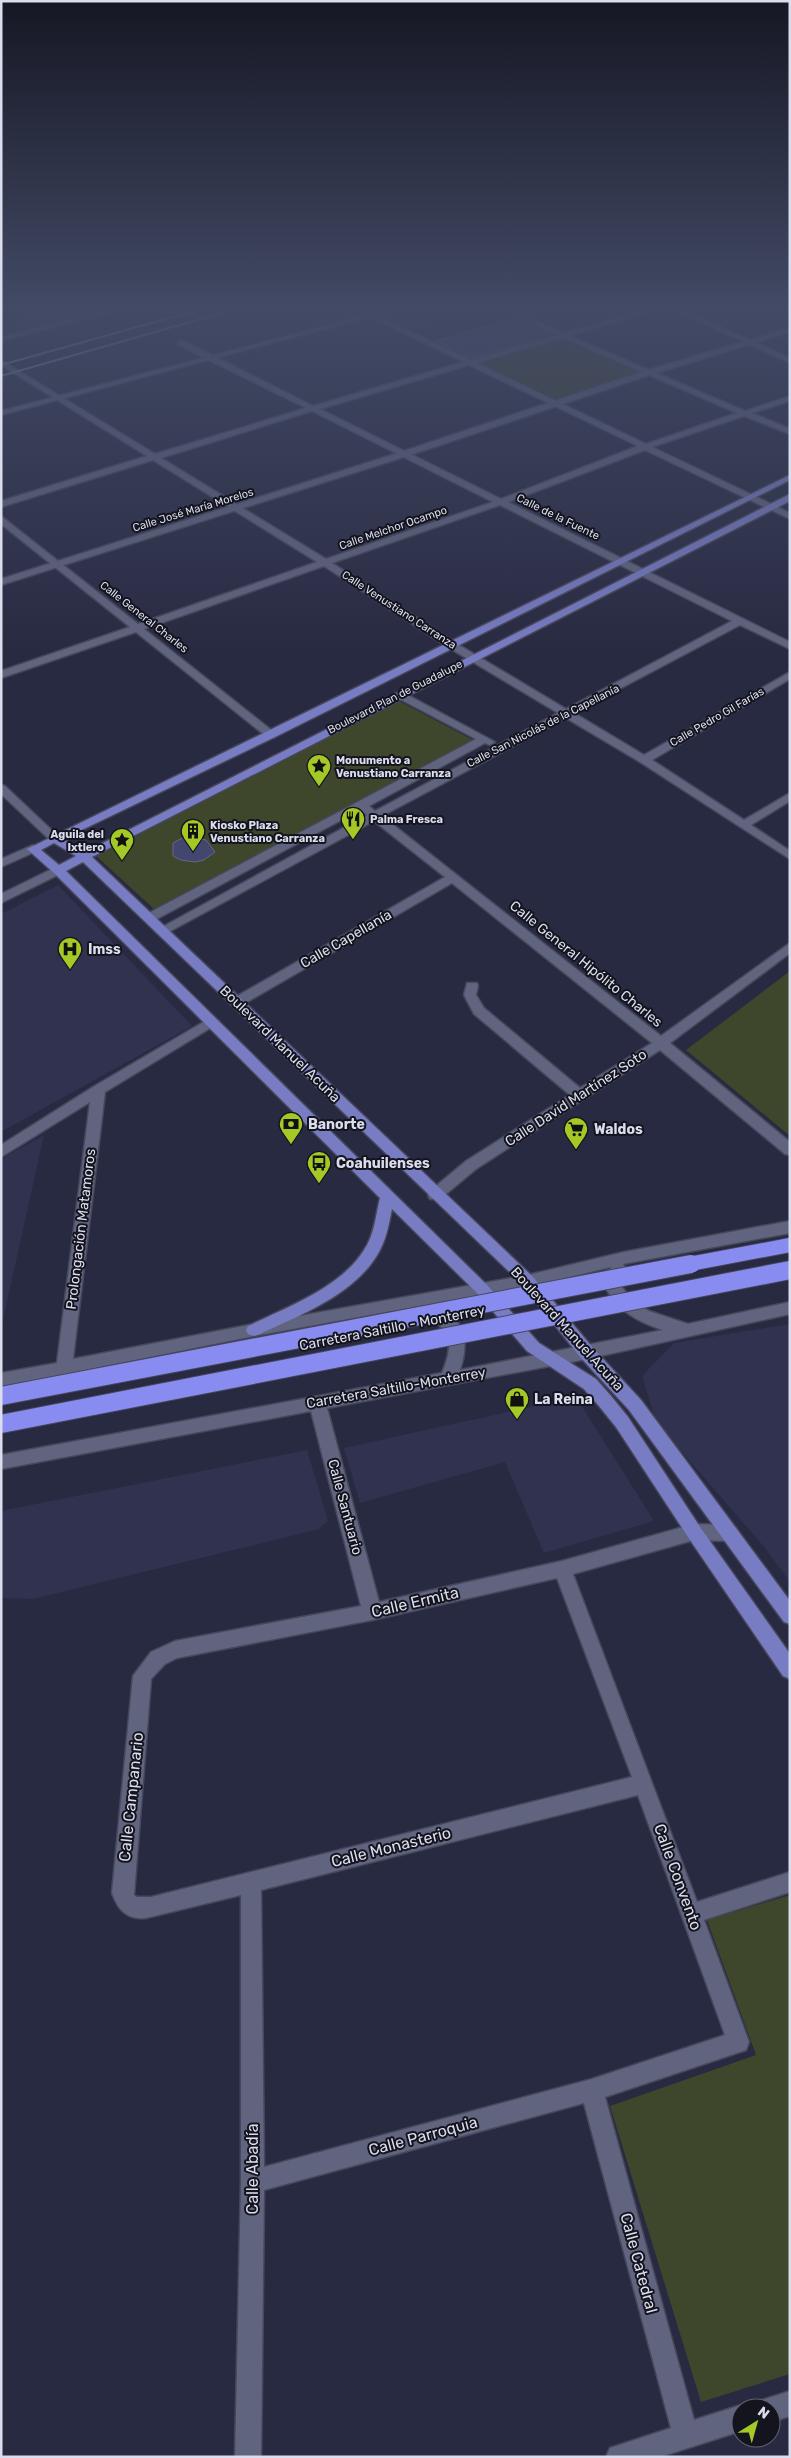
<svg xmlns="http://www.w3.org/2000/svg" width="791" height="2458" font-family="Rubik,sans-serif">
	<rect width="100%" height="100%" fill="#282a41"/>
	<g fill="#303250">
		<polygon points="393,310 440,310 451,315 403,330 372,315"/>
		<polygon points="58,885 192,1026 1,1132 1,914"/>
		<polygon points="44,1135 1,1329 1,1159"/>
		<polygon points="790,1324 790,1582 765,1548 656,1422 642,1376 674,1343"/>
		<polygon points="576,1397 654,1521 544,1553 505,1462 360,1503 344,1448"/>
		<polygon points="307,1450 328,1521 319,1529 33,1599 1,1598 1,1511"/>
	</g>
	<g fill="#3e462c">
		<polygon points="23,310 98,310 17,332"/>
		<polygon points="565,335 645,373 555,402 471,362"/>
		<polygon points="399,701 475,741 154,909 95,855"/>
		<polygon points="790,971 790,1136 686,1050"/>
		<polygon points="790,1895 790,2374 701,2402 610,2106 756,2055 707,1920"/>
	</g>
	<g fill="#43466e" stroke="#656883">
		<polygon points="516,318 552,335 471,358 435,341"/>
		<polygon points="190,837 206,840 215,852 204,860 195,862 181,860 173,856 173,843 182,838"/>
	</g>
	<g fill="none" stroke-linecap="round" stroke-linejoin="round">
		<g stroke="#46475a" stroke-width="3">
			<g id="street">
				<path d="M357 310H365L471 360 557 335 504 310H512L564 333 644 310H654L570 336 745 411 790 396V401L752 413 790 429V434L744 416 652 447 790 513V519L645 450 508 502 790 642V649L740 625 574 713 644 755 790 672V679L652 760 744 820 790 793V801L751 825 790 851V859L640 762 566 718 382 816 661 1036 790 943V953L670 1043 790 1142V1155L785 1154 660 1050 476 1169 440 1199H430L428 1195 430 1191 466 1161 570 1095 474 1014 464 995 467 983H477L478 986 476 995 484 1008 580 1088 652 1043 452 883 242 1005H232L230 1002 232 999 445 877 374 821 165 934 161 935 155 931 367 815 360 810 153 921H145L143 918 145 915 476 739 396 697V693H404L495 742 490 745 485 743 369 806 375 811 558 713 446 646 324 566 144 629 275 733V737H267L136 632 1 678V671L130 627 1 524V516L138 624 317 562 153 460 1 507V501L147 456 1 365V360L155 454 306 408 178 345V341H184L313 406 463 362ZM563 338 737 413 646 444 477 363ZM469 365 638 446 501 499 320 409ZM312 411 493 502 326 559 161 458ZM500 505 732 621 566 709 454 642 332 563Z"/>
				<polygon points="674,310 683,310 790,358 790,363"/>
				<path d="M212 1017 219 1021 217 1024 105 1092 73 1359 254 1324 528 1275 624 1252 790 1221V1233L623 1264 626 1268 621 1286 632 1300 649 1311 688 1324 790 1302V1314L587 1359 327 1408 379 1602 562 1561 694 1524 730 1525 736 1528 739 1533 736 1538 730 1541 694 1540 573 1574 697 1902 790 1872V1892L704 1920 749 2042 746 2050 605 2097 694 2420 741 2405 747 2408H741V2431L660 2457H606L610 2448 671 2428 584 2103 264 2190 261 2457H235L241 2182V1895L146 1918C127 1920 118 1910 112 1893L133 1676 151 1652 175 1641 361 1606 311 1411 1 1469V1455L442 1373C454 1343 452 1333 425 1313L423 1309 425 1305 254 1336 1 1387V1373L57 1363 90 1102 1 1157V1145L93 1087ZM611 1267 605 1287C618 1311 638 1322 663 1330L460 1370C470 1341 464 1317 434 1304L528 1287ZM557 1578 632 1777 151 1897H137L134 1895 151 1679 165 1664 177 1658 372 1620ZM638 1795 725 2035 592 2079 264 2167 261 1890Z"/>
				<polygon points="790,2391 790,2416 771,2422 771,2408 759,2408 762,2400"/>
			</g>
		</g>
		<g stroke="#46475a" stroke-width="3">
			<g id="secondary">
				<polygon points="105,310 116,310 1,341 1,337"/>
				<polygon points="385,310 396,310 1,415 1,411"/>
				<polygon points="790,328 790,332 650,375 407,456 1,585 1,579 401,452 644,371"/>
				<polygon points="1,785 5,786 59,837 59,841 51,841 1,794"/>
				<polygon points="33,845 39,849 37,851 1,867 1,859"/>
				<polygon points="58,866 64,870 62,873 1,903 1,894"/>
			</g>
		</g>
		<g stroke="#46475a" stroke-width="3">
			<path id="primary" d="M790 475V480L275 737 63 839 85 852 790 494V501L92 857 533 1277 593 1348 641 1400 790 1601V1624L784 1622 629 1410 581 1358 523 1285 83 862 66 871 488 1286 539 1343 596 1379 611 1396 628 1417 700 1527 790 1654V1679L783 1676 688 1537 616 1427 599 1406 584 1389 527 1351 478 1294 392 1209C389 1223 387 1237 380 1250 357 1294 302 1314 260 1334L254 1336 248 1334 246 1330 248 1326C289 1306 344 1287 367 1245 375 1231 376 1213 380 1198L54 873 27 849ZM54 843 76 856 59 865 41 850Z"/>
		</g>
		<use href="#street" fill="#61647f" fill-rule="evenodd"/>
		<use href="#secondary" fill="#61647f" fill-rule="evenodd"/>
		<use href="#primary" fill="#787cc3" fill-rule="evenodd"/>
		<g stroke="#8b8da0" stroke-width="2">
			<polyline points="1,365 198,310"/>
			<polyline points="1,376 232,310"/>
		</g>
		<g stroke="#46475a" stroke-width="16" stroke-linecap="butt">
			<polyline id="highway-bridge-far1" points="684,1265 790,1245"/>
		</g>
		<g stroke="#46475a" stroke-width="20" stroke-linecap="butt">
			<g id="highway-bridge">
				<polyline points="1,1396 691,1264"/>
				<polyline points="1,1424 790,1270"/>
			</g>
		</g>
		<use href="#highway-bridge-far1" stroke="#888cf1" stroke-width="14"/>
		<use href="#highway-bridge" stroke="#888cf1" stroke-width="18"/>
	</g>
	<linearGradient id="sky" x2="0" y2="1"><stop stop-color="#161724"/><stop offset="0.47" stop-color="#424a65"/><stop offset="1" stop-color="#424a65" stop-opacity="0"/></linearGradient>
	<rect width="791" height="654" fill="url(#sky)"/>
	<defs>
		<g id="sight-pin" transform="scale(1.25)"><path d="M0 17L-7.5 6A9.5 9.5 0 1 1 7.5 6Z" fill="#a4c825" stroke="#13141e"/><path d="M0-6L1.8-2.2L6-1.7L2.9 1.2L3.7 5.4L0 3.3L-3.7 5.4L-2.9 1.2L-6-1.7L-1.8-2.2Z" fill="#111"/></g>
		<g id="restaurant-pin" transform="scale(1.25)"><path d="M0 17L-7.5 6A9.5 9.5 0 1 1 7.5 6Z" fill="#a4c825" stroke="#13141e"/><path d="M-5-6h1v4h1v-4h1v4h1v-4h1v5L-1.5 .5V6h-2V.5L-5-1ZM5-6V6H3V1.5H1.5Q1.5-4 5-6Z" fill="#111"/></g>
		<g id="building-pin" transform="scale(1.25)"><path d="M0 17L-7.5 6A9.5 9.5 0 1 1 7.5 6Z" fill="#a4c825" stroke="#13141e"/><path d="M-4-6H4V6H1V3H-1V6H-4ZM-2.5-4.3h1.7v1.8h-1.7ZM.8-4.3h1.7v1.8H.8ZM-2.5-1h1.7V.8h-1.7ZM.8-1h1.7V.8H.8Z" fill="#111"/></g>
		<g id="hospital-pin" transform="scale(1.25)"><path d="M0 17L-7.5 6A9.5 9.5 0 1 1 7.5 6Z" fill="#a4c825" stroke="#13141e"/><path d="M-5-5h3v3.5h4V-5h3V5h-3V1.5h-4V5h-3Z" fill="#111"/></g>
		<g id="bank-pin" transform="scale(1.25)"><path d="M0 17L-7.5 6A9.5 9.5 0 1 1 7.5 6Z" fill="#a4c825" stroke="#13141e"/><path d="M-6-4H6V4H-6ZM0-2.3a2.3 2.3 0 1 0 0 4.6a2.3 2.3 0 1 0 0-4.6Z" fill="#111"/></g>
		<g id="supermarket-pin" transform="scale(1.25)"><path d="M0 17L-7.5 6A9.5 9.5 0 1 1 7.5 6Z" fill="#a4c825" stroke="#13141e"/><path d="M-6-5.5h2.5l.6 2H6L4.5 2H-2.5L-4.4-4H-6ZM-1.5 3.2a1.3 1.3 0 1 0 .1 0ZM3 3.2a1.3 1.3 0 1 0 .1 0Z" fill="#111"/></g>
		<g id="bus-pin" transform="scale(1.25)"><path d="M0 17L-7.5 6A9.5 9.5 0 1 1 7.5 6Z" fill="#a4c825" stroke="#13141e"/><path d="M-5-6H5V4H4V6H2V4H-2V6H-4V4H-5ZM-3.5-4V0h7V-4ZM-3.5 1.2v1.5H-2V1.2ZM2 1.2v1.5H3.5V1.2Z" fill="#111"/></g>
		<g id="shop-pin" transform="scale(1.25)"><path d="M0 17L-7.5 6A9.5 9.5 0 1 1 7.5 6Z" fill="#a4c825" stroke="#13141e"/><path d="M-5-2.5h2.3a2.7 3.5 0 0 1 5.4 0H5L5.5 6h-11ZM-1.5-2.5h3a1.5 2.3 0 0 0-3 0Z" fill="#111"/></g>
	</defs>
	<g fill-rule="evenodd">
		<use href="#sight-pin" x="319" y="766"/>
		<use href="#restaurant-pin" x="353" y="819"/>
		<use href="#building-pin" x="193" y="831"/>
		<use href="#sight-pin" x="122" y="840"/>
		<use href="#hospital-pin" x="70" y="949"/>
		<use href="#bank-pin" x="291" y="1124"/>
		<use href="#supermarket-pin" x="576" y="1129"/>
		<use href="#bus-pin" x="319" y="1163"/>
		<use href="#shop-pin" x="517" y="1399"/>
	</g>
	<g text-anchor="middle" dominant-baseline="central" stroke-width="4" stroke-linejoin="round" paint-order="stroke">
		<g font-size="11" fill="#dbdded" stroke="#13141e">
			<text transform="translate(193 510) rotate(-17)">Calle José María Morelos</text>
			<text transform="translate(558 517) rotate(26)">Calle de la Fuente</text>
			<text transform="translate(393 528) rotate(-19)">Calle Melchor Ocampo</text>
			<text transform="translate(399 610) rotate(33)">Calle Venustiano Carranza</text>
			<text transform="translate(144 617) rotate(38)">Calle General Charles</text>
			<text transform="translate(395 697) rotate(-27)">Boulevard Plan de Guadalupe</text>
			<text transform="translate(717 717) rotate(-30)">Calle Pedro Gil Farías</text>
			<text transform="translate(543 726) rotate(-27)">Calle San Nicolás de la Capellanía</text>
		</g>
		<g font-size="11" font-weight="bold" fill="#dbdded" stroke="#13141e" text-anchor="start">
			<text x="336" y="760">Monumento a<tspan x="336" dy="13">Venustiano Carranza</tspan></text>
			<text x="370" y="819">Palma Fresca</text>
			<text x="210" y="825">Kiosko Plaza<tspan x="210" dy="13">Venustiano Carranza</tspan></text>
			<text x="104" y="834" text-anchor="end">Aguila del<tspan x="104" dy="13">Ixtlero</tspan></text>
		</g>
		<g font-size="14" fill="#dbdded" stroke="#13141e">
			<text transform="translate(346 939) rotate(-30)">Calle Capellanía</text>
			<text transform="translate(586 964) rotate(39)">Calle General Hipólito Charles</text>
			<text transform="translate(280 1044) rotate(44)">Boulevard Manuel Acuña</text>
			<text transform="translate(576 1098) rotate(-33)">Calle David Martínez Soto</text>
			<text transform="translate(81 1229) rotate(-83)">Prolongación Matamoros</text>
			<text transform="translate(392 1328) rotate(-11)">Carretera Saltillo - Monterrey</text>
			<text transform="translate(567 1329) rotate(48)">Boulevard Manuel Acuña</text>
			<text transform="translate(396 1388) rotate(-10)">Carretera Saltillo-Monterrey</text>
			<text transform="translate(345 1507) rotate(75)">Calle Santuario</text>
		</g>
		<g font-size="14" font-weight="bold" fill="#dbdded" stroke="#13141e" text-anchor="start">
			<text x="88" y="949">Imss</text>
			<text x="308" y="1124">Banorte</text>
			<text x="594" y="1129">Waldos</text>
			<text x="336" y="1163">Coahuilenses</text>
			<text x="534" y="1399">La Reina</text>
		</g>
		<g font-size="16" fill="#dbdded" stroke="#13141e">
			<text transform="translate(415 1602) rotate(-13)">Calle Ermita</text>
			<text transform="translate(131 1797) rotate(-84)">Calle Campanario</text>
			<text transform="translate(391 1847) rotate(-14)">Calle Monasterio</text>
			<text transform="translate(678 1877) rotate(70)">Calle Convento</text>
			<text transform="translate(423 2136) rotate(-15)">Calle Parroquia</text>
			<text transform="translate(252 2169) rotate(-90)">Calle Abadía</text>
			<text transform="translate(639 2263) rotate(75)">Calle Catedral</text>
		</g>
	</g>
	<rect width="791" height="2458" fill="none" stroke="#dbdded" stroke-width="5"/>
	<g transform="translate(756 2423) rotate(37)"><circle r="24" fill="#13141e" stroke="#636471"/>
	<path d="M0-4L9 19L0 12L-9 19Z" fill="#a4c825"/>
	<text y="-8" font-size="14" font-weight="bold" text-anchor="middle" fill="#dbdded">N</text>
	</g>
</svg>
